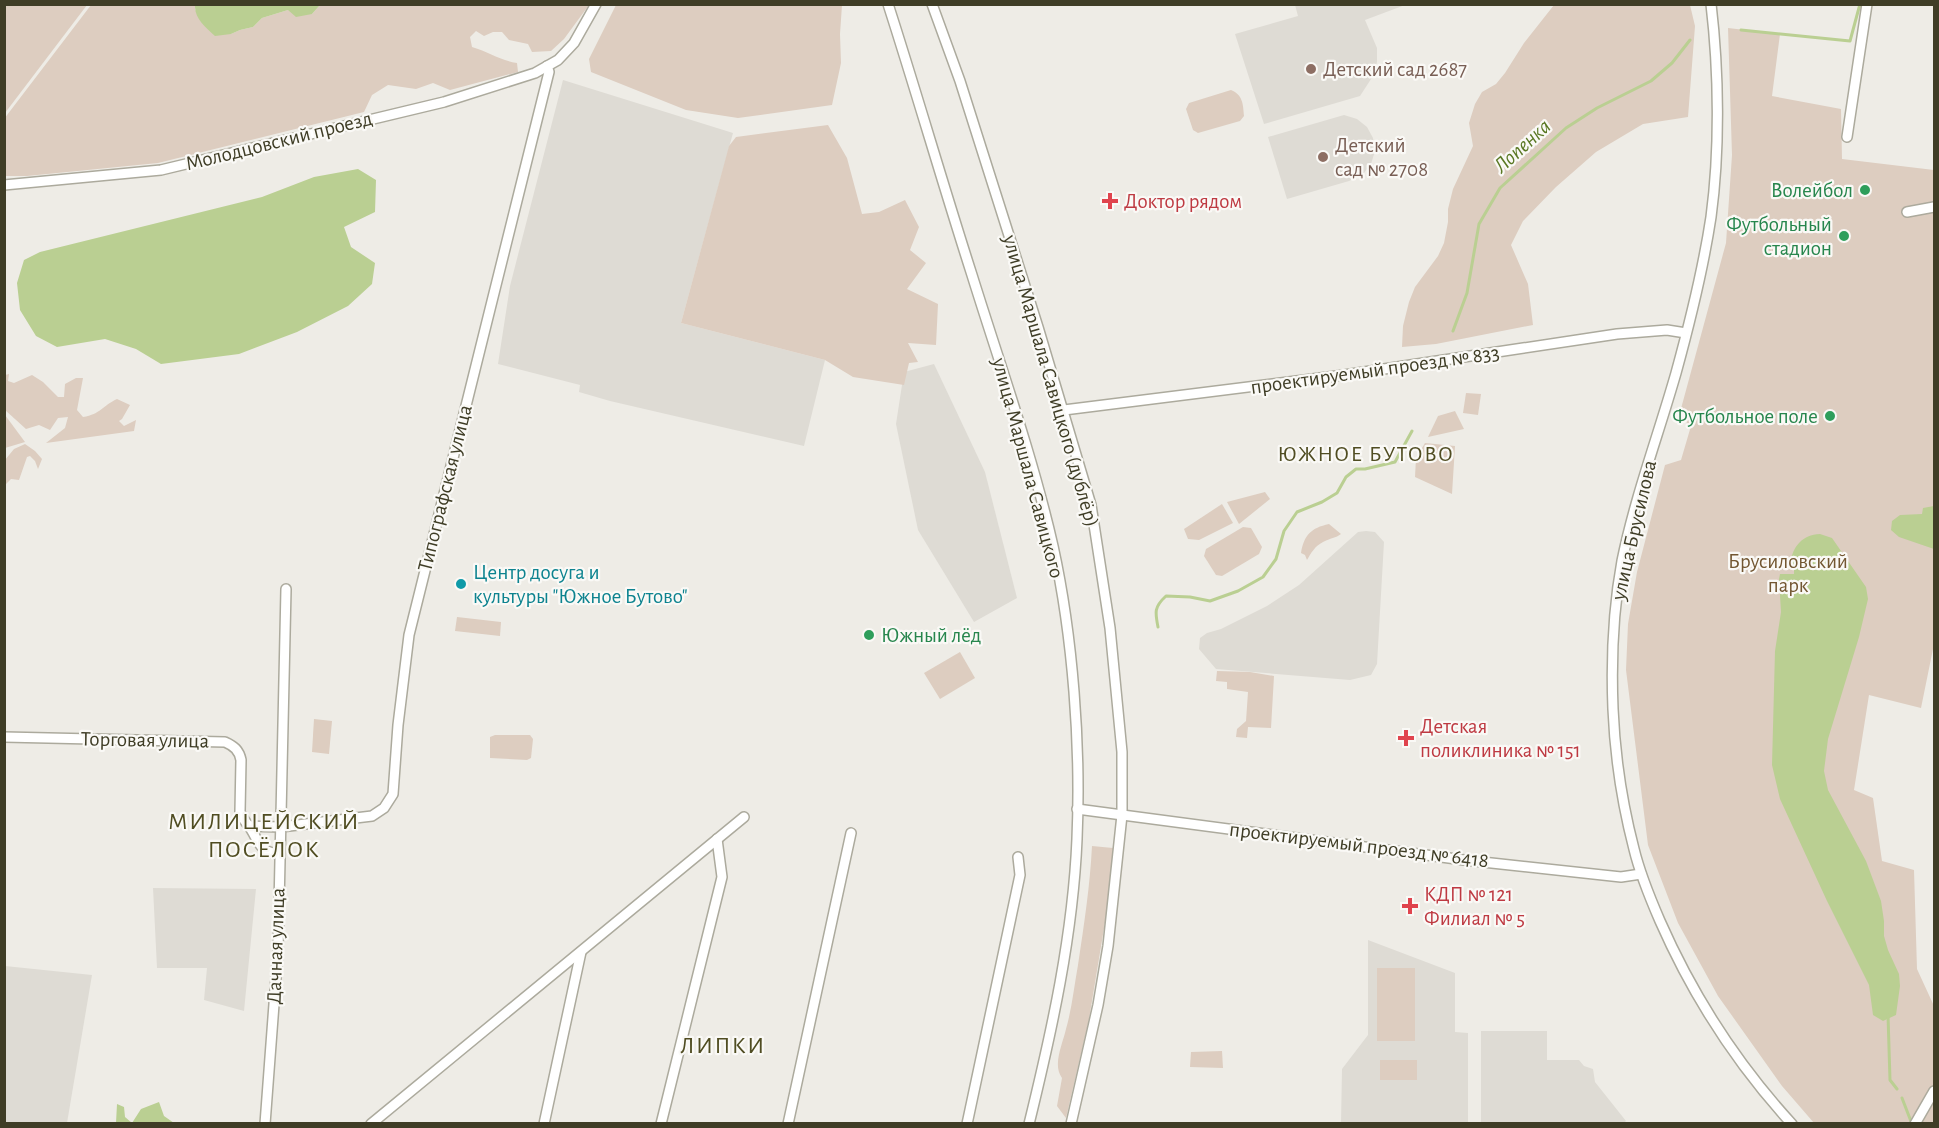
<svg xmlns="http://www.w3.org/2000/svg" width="1939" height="1128" font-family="'Alegreya Sans',sans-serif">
	<rect width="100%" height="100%" fill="#eeece6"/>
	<g fill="#dedbd4">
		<polygon points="1295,5 1405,5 1365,20 1377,48 1377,62 1373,76 1360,96 1264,124 1235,34 1298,16"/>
		<polygon points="563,80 733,133 681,323 825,360 804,446 610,401 579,392 580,385 498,364 510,286"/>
		<polygon points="1344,115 1357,119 1367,127 1373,138 1375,151 1371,164 1363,174 1349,181 1287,199 1268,137"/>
		<polygon points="934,364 985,472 1017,598 974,622 918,530 896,424 904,372"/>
		<polygon points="1366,531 1375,532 1384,542 1377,664 1371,675 1350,680 1216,669 1199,649 1200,638 1207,633 1221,629 1267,606 1299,585 1358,532"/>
		<polygon points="153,888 256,889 244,1011 204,1000 207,968 157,968"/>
		<polygon points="1368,940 1455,973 1455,1032 1468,1033 1468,1123 1341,1124 1342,1069 1368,1035"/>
		<polygon points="5,966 92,975 67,1123 5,1123"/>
		<polygon points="1481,1031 1547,1031 1547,1060 1579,1060 1584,1066 1593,1069 1595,1082 1626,1121 1623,1124 1481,1123"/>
	</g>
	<g fill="#ddcdc0">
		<polygon points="5,4 87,5 5,113 4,5"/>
		<path d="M91 5H195V10L231 34 240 30 253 27 262 18 288 10 312 14 320 5H589L564 39 551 51 532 52 528 44 509 40 502 32H493L484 36 476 31 470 37 472 47C489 52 499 60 517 63L518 72 450 90 433 83 416 89 388 85 372 95 364 112 158 163 27 176H5L4 119Z"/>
		<polygon points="616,5 842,5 840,34 841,63 832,105 738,118 686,110 591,72 589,59"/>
		<polygon points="1554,5 1690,5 1695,26 1688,117 1643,124 1596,152 1556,187 1523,221 1511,245 1528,284 1533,325 1436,344 1402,347 1403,326 1409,302 1415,287 1438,256 1444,243 1448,222 1448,209 1453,189 1473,146 1469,123 1475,104 1482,92 1496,84 1505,73 1524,43"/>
		<polygon points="1728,28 1780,34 1772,96 1841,109 1842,159 1934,170 1934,644 1921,708 1869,695 1854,790 1873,798 1882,861 1914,870 1917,969 1934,1006 1934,1123 1814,1123 1782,1086 1718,996 1678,923 1648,845 1626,670 1628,624 1637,572 1665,465 1681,460 1691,426 1679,416 1726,243 1732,155"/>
		<path d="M1231 90C1243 95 1243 104 1244 116L1240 121 1198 133 1193 130 1186 109 1189 103Z"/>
		<polygon points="828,125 847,158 862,214 879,212 905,200 919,227 910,250 926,263 907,289 938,304 936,345 908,343 918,362 909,363 904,385 853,377 825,360 681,323 729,146 736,137"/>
		<path d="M9 374 8 381 14 383 32 375 43 382 58 397H64L65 384 76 378H83L77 410 83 417C101 414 102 406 117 399L130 405 122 419 119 421 124 426 136 420 134 431 46 443 65 428 68 417 58 418 50 430 39 425 26 429 5 410V375Z"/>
		<polygon points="1466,393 1481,394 1478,415 1463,413"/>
		<polygon points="1455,411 1464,429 1428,437 1438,416"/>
		<polygon points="5,415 25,442 5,448"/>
		<polygon points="1425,443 1455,446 1452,494 1415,477 1416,458"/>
		<polygon points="25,444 35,451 42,459 38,469 35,461 30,456 27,457 19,480 11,479 5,485 5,460 14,449"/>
		<polygon points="1265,492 1270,499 1239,524 1227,502"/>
		<polygon points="1222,504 1233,523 1199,540 1188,539 1184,529"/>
		<path d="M1329 524 1341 534C1336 538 1330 538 1323 542 1315 546 1311 553 1307 560L1305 555 1301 553C1304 535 1311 528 1329 524Z"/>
		<polygon points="1243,527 1251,528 1262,547 1259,554 1222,576 1216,575 1204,556 1206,549"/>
		<polygon points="457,617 501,622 500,636 455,631"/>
		<polygon points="960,652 975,678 940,699 924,673"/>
		<polygon points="1217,671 1250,672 1274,676 1271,728 1248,727 1247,738 1236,737 1237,729 1246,721 1248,692 1227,689 1227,682 1216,681"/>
		<polygon points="314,719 332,721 329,754 312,752"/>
		<polygon points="495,735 530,735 533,739 531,758 527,760 490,758 490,737"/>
		<path d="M1092 846 1113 848 1109 898 1089 1019 1066 1118 1057 1106 1062 1078C1052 1065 1063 1043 1066 1029 1072 1008 1074 987 1078 965 1084 925 1090 886 1092 846Z"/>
		<rect x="1377" y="968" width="38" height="73"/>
		<polygon points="1222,1051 1223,1068 1190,1067 1191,1052"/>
		<rect x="1380" y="1060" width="37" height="20"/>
	</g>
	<g fill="#bacf92">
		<path d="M195 5V4L320 5 312 14 296 17 288 10 262 18 253 27 240 30 231 34 215 36C206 28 194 18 195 5Z"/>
		<polygon points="358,169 376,180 375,212 344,227 351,247 375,263 372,284 348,306 297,332 239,354 161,364 136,349 105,339 57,347 36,336 20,310 17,283 24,260 40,252 262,197 314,177"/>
		<polygon points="1934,506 1934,549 1899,537 1891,530 1892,521 1900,515 1922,514 1923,508"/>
		<path d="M1820 534 1832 538 1866 587 1868 599 1859 637 1828 739 1824 771 1828 790 1866 861 1881 901 1884 921V936L1888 950 1899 974 1900 986 1896 1015 1883 1021 1873 1015 1869 985 1827 901 1780 799 1772 765 1775 651 1781 612 1779 579 1780 574H1794V568L1790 564C1793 546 1802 535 1820 534Z"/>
		<polygon points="159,1102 164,1116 174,1123 116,1123 117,1104 124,1107 125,1117 132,1123 141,1109"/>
	</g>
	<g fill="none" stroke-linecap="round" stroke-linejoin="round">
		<g stroke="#bacf92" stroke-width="3">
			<polyline points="1741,30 1850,41 1860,4"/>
			<polyline points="1453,331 1467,293 1479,224 1500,188 1566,128 1597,108 1651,81 1672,63 1690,40"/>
			<path d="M1158 627C1155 612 1154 607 1166 596L1190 597 1210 601 1238 591 1263 577 1276 559 1284 531 1297 512 1322 502 1337 493 1346 477 1356 469H1365L1395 462 1412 431"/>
			<polyline points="1888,1015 1890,1080 1897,1089"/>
			<polyline points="1902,1098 1912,1124"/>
		</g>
		<g stroke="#acaa9d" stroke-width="12">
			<g id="minor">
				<path d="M888 4C917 94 943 185 972 275 1000 365 1032 454 1053 546 1073 637 1081 746 1077 839 1073 935 1052 1030 1029 1124"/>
				<polyline points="932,4 960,81 1038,327 1091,505 1110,628 1122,752 1122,815 1108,946 1098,1005 1071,1124"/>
				<path d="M1711 4C1719 72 1720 150 1711 217 1703 270 1690 322 1676 373 1658 436 1635 497 1622 561 1613 610 1611 659 1613 709 1615 756 1622 803 1634 849 1640 874 1650 898 1660 921 1693 996 1736 1063 1792 1124"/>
				<polyline points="1847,137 1867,4"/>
				<polyline points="4,185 161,170 444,102 535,73 558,60 574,43 596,4"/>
				<polyline points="1907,212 1934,207"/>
				<polyline points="1064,410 1344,375 1617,334 1667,330 1686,333"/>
				<path d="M4 737 225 742C234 746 239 750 241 760L240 812C242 818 244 820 248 825 258 837 257 853 280 854"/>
				<polyline points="1077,809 1464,860 1621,877 1641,874"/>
				<polyline points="250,826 281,827 372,816 384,808 393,794 398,725 409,635 549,72 547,66"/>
				<polyline points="265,1124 278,951 286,589"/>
				<polyline points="371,1124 744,817"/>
				<polyline points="544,1124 581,952"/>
				<polyline points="661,1124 722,877 717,839"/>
				<polyline points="788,1124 851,833"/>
				<polyline points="967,1124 1020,875 1018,857"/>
				<polyline points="1915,1124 1934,1091"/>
			</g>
		</g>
		<use href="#minor" stroke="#fff" stroke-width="9"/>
	</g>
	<g fill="#8d6e63" stroke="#faf9f6" stroke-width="2">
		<circle cx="1311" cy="69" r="6"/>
		<circle cx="1323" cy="157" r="6"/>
	</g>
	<g fill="#2e9e5b" stroke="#faf9f6" stroke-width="2">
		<circle cx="1865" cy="190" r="6"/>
		<circle cx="1844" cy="236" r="6"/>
		<circle cx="1830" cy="416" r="6"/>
		<circle cx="869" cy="635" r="6"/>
	</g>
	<g fill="#e0444e" stroke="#faf9f6" stroke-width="2">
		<path d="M1107 192h6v6h6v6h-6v6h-6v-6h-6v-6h6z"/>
		<path d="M1403 729h6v6h6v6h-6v6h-6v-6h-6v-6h6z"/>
		<path d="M1407 897h6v6h6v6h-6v6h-6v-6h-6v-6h6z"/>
	</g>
	<circle fill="#0f9aa8" stroke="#faf9f6" stroke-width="2" cx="461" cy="584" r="6"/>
	<g text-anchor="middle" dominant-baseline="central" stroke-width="4.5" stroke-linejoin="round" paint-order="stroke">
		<g font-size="21" fill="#785e54" stroke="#faf9f6" text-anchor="start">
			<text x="1323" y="69">Детский сад 2687</text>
			<text x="1335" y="145">Детский<tspan x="1335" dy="24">сад № 2708</tspan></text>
		</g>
		<g font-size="21" fill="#3f3d26" stroke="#faf9f6">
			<text transform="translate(279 141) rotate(-14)">Молодцовский проезд</text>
			<text transform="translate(1375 370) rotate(-8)">проектируемый проезд № 833</text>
			<text transform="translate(1051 381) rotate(74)">улица Маршала Савицкого (дублёр)</text>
			<text transform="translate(1028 468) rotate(75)">улица Маршала Савицкого</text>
			<text transform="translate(445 488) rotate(-76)">Типографская улица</text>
			<text transform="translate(1634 530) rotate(-77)">улица Брусилова</text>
			<text transform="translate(145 740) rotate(1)">Торговая улица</text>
			<text transform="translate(1359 845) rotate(7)">проектируемый проезд № 6418</text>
			<text transform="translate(276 946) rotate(-88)">Дачная улица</text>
		</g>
		<g font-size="21" fill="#27864d" stroke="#faf9f6" text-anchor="end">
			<text x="1853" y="190">Волейбол</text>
			<text x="1832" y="224">Футбольный<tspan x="1832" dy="24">стадион</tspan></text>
			<text x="1818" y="416">Футбольное поле</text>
			<text x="881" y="635" text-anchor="start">Южный лёд</text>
		</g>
		<g font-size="21" fill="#be3a42" stroke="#faf9f6" text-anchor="start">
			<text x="1124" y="201">Доктор рядом</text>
			<text x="1420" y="726">Детская<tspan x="1420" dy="24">поликлиника № 151</tspan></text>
			<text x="1424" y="894">КДП № 121<tspan x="1424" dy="24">Филиал № 5</tspan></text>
		</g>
		<g font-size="21" fill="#735732" stroke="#faf9f6">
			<text x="1788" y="561">Брусиловский<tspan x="1788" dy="24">парк</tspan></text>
		</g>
		<g font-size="21" fill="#0d838f" stroke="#faf9f6" text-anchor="start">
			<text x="473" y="572">Центр досуга и<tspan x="473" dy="24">культуры "Южное Бутово"</tspan></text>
		</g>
		<g font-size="22" font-style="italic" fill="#5a7823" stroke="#faf9f6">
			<text transform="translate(1522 146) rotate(-42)">Лопенка</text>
		</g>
		<g font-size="22" letter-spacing="1.5" fill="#504d22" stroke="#faf9f6">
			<text x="1366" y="454">ЮЖНОЕ БУТОВО</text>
		</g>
		<g font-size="24" letter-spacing="1.5" fill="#504d22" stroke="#faf9f6">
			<text x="264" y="822">МИЛИЦЕЙСКИЙ<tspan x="264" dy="28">ПОСЁЛОК</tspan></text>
			<text x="723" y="1046">ЛИПКИ</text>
		</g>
	</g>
	<rect width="1939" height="1128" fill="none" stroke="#3f3d26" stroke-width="12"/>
</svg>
